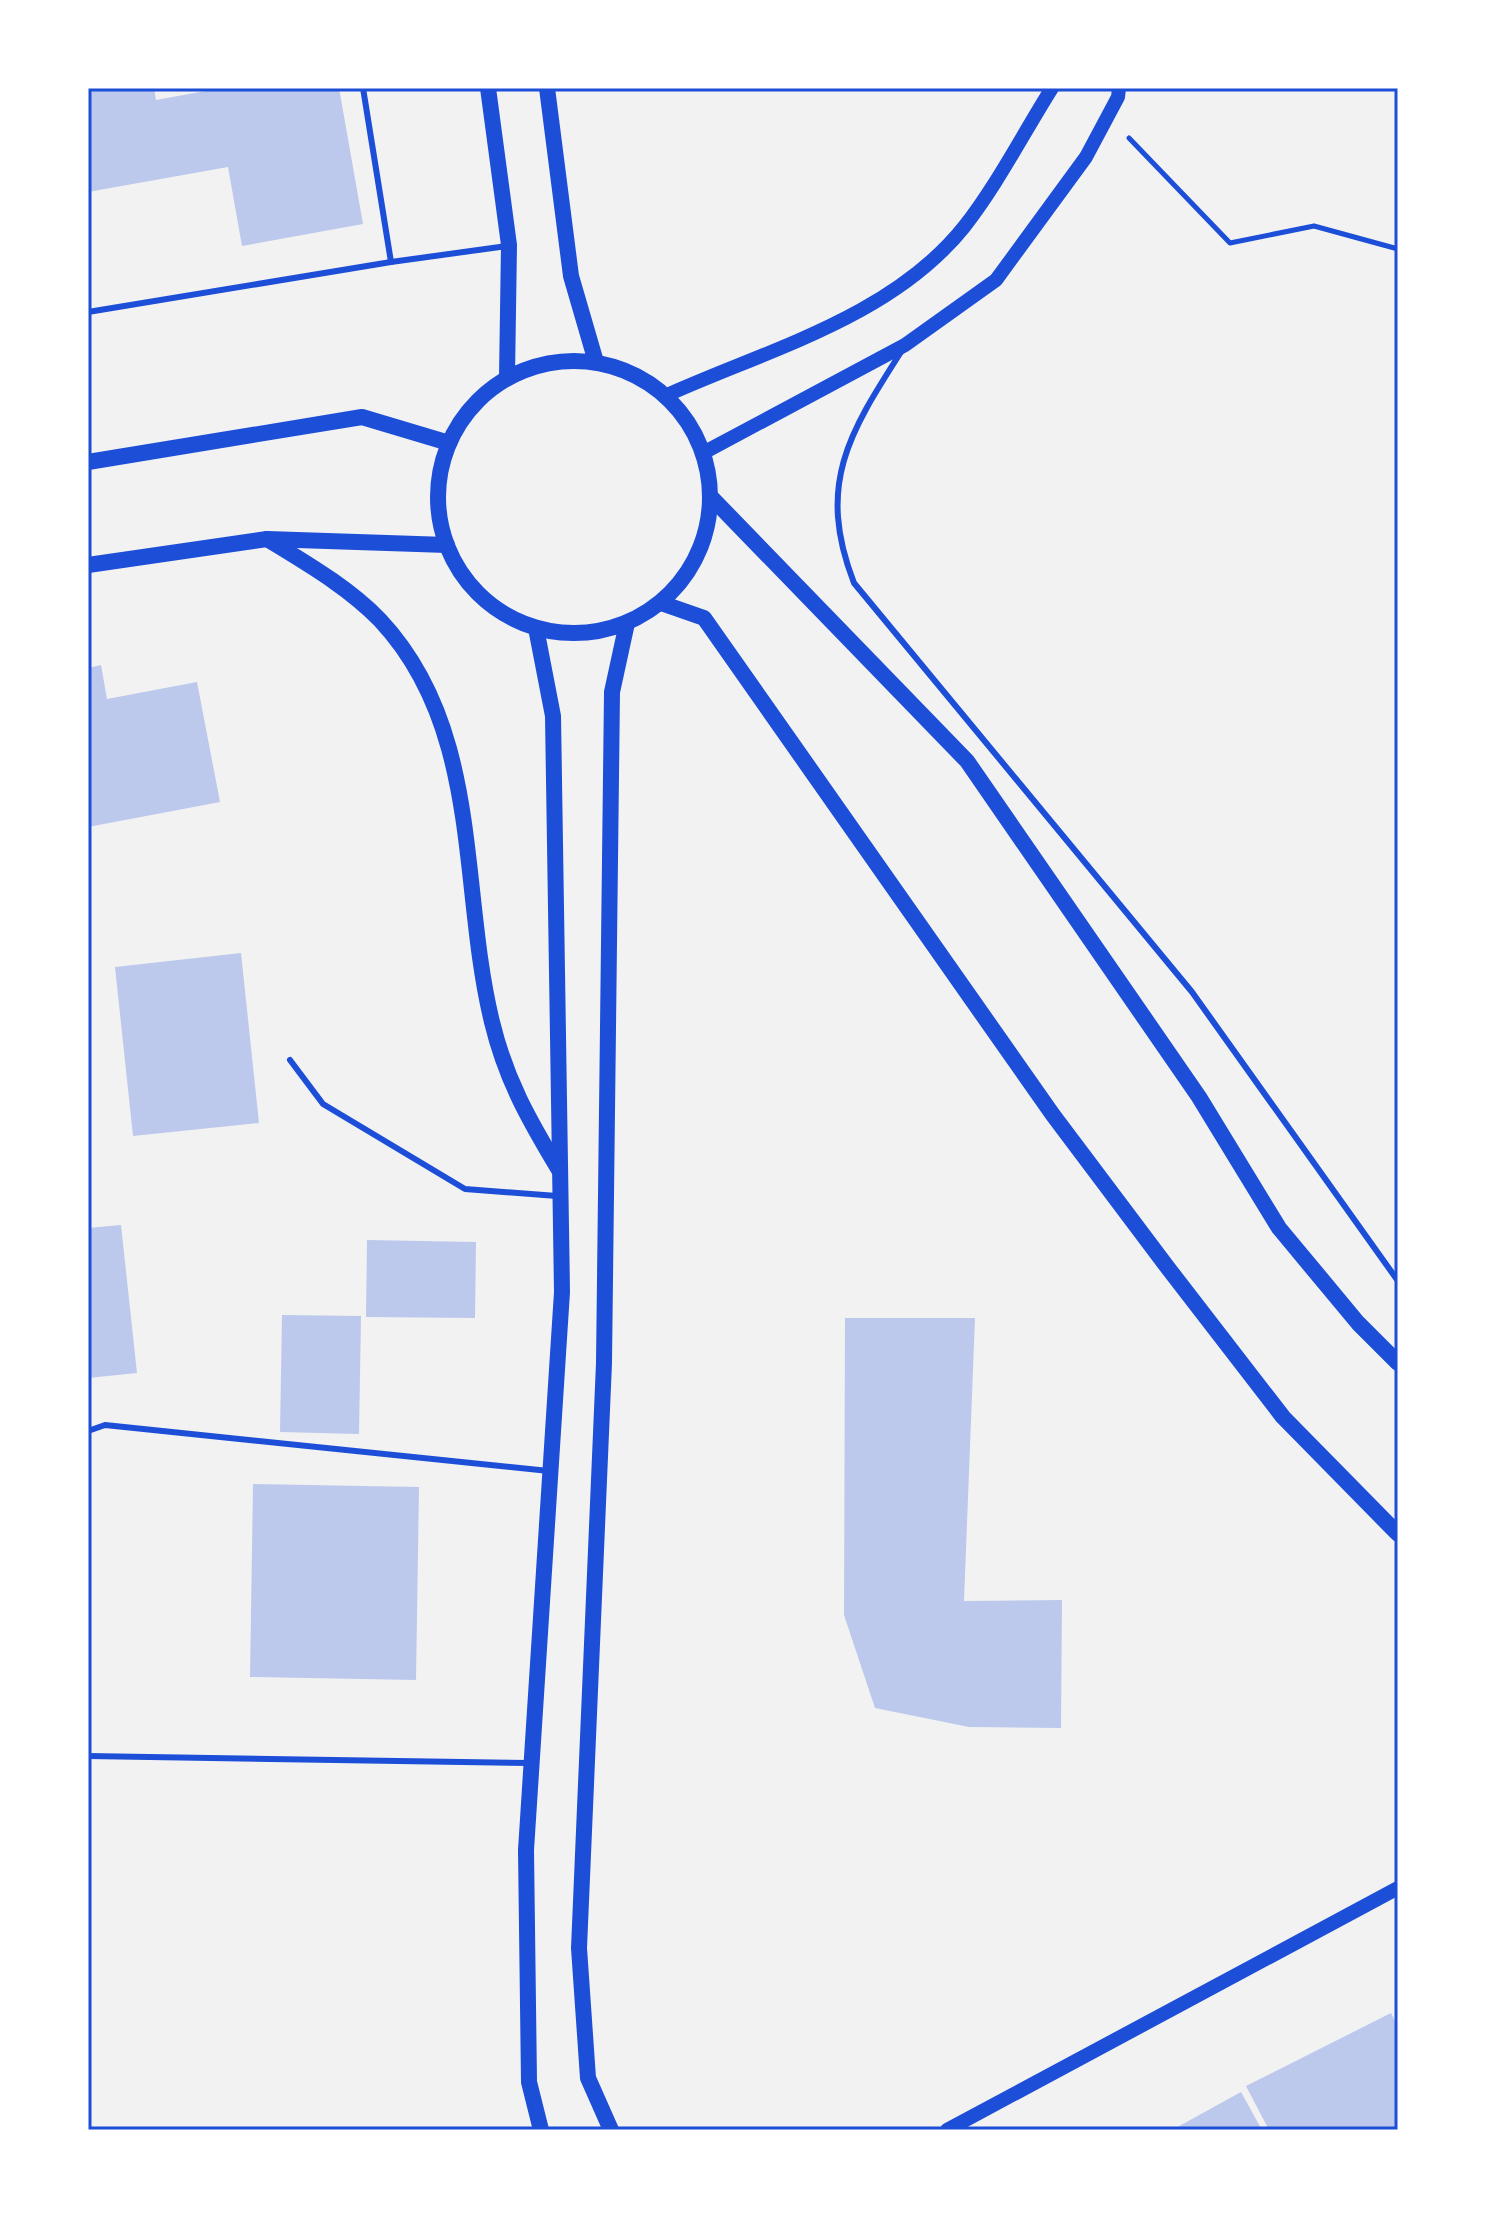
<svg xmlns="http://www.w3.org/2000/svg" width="1486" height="2218" font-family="Inter,sans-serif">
	<rect width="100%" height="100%" fill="#f2f2f2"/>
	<g fill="#bdc9ec">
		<polygon points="88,88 154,88 156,100 222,88 339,88 363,224 242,246 228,167 88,192"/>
		<polygon points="101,665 107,699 197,682 220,802 88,827 88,668"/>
		<polygon points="241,953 259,1123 133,1136 115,967"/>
		<polygon points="121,1225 137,1373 88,1378 88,1228"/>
		<polygon points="367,1240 476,1242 475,1318 366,1317"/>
		<polygon points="282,1315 361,1316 359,1434 280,1432"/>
		<polygon points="845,1318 975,1318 964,1601 1062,1600 1061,1728 969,1727 875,1708 844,1615"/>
		<polygon points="253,1484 419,1487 416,1680 250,1677"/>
		<polygon points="1391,2013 1398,2027 1398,2130 1269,2130 1246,2086"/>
		<polygon points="1241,2092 1262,2130 1172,2130"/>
	</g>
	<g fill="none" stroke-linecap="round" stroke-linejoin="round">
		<polyline stroke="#1d4ed8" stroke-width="5" points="1129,138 1230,243 1314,226 1398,249"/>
		<g stroke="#1d4ed8" stroke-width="6">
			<polyline points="391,262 507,246"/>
			<polyline points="88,312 391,262 363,88"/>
			<path d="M901 352C849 433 816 485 854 583L1192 992 1398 1281"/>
			<polyline points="290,1060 323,1104 465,1189 557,1196"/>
			<polyline points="88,1431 105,1425 549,1471"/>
			<polyline points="88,1756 528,1763"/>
		</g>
		<g stroke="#1d4ed8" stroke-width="14">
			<path d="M665 396C766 350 891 318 964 227 997 185 1023 134 1052 88"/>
			<polyline points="703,453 905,345 996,280 1086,157 1118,97 1119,88"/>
			<polyline points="947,2130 1398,1888"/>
		</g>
		<g stroke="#1d4ed8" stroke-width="16">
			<polyline points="488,88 509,245 507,377"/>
			<polyline points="547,88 571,276 596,362"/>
			<circle cx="574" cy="497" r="136"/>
			<polyline points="88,462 362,417 449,443"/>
			<polyline points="710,496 967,761 1199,1097 1279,1228 1358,1323 1398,1363"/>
			<path d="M267 539C306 563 348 587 380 620 483 730 459 887 492 1022 506 1080 529 1120 559 1170"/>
			<polyline points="88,565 267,539 447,545"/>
			<polyline points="661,603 704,618 1053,1115 1168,1268 1283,1417 1398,1534"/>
			<polyline points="536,628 553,716 562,1292 526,1850 529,2082 541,2130"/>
			<polyline points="611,2130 588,2078 579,1948 604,1363 612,692 627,623"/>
		</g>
	</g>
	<rect width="1486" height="2218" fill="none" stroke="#ffffff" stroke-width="180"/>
	<rect x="90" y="90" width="1306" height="2038" fill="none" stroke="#1d4ed8" stroke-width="3"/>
</svg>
